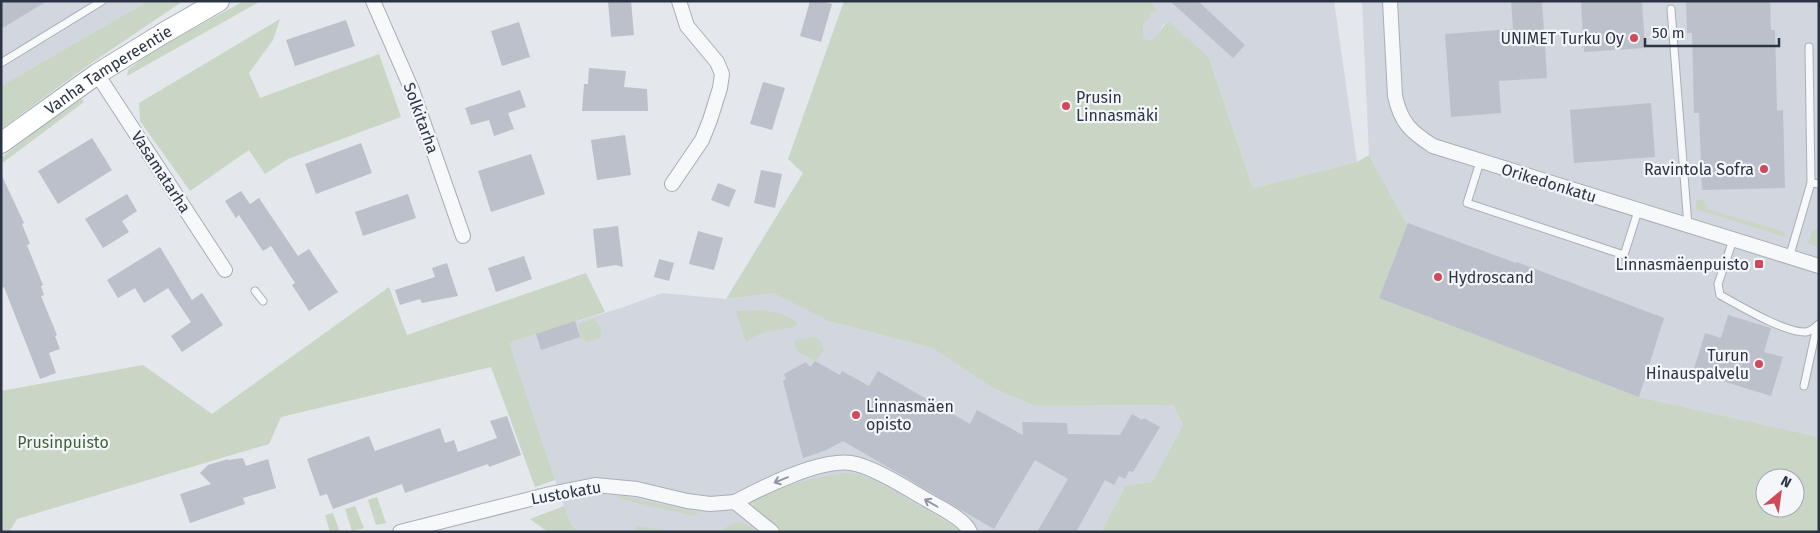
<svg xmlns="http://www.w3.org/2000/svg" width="1820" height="533" font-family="'Fira Sans',sans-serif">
	<rect width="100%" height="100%" fill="#e4e7ec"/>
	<g fill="#d2d6de">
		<polygon points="1,1 148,1 1,86"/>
		<polygon points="1151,1 1334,1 1357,162 1253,188 1209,58 1164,24 1155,39 1150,42 1143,38 1143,22 1151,13"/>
		<polygon points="1362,1 1819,1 1819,439 1815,436 1639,397 1379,298 1408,223 1405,221 1369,155"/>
		<polygon points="662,293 726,299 773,293 828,321 932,348 993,388 1035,406 1173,405 1183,425 1152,482 1125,486 1101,532 578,532 571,524 564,506 508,343 621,308"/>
	</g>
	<g fill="#c9d6c5" fill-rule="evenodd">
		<polygon points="148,1 183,1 90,64 1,129 1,86"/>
		<polygon points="244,1 261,1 127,76 128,70 146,56 178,37"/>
		<path d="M844 1H1151L1156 9 1155 12 1151 13 1147 21 1143 22V38L1150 41C1159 37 1161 26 1169 22L1209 58 1253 188 1357 162 1369 155 1405 221 1408 223 1379 298 1639 397 1815 436 1819 439V532H1101L1125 486 1152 482 1183 425 1173 405 1035 406 993 388 932 348 828 321 773 293 726 299 803 173 788 159ZM1765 478H1795V508H1765Z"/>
		<polygon points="280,19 273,40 249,73 260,98 379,54 401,117 288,159 265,174 249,150 190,191 140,121 139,103"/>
		<polygon points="82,99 84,102 1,164 1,158 54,117"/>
		<polygon points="1697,199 1704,201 1707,209 1784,232 1785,237 1696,209"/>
		<polygon points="1819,226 1819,248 1808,243 1812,232"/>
		<polygon points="586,273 605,312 509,343 555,480 535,487 491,367 281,417 269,444 17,519 9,532 1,532 1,391 143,365 212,414 389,287 407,335"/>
		<path d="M761 310C774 312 788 314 798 324 783 334 765 325 746 343L736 311Z"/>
		<path d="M593 319C599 323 603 331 600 338L587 342 580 337 579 324Z"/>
		<polygon points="815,337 820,340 824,350 815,361 797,351 794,343 796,340"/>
		<polygon points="844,473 857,474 872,479 958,528 960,532 781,532 753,506 753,498 789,485 820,477"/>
		<polygon points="618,495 692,511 697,512 697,514 695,516 620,499"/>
		<polygon points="377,497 386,523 376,525 368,500"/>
		<polygon points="355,506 364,528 352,531 345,509"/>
		<polygon points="564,506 571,524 578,532 548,532 530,519"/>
		<polygon points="333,513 340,532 330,532 325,515"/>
		<polygon points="741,522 761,532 720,532 732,523"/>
		<polygon points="637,526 679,532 640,532 634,529"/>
	</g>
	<g fill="#bbc0ca">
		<polygon points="1,1 47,1 1,29"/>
		<polygon points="608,1 631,1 634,35 611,37"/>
		<polygon points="810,1 821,1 832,4 821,42 800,36"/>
		<polygon points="1170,1 1198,1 1245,45 1233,58"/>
		<polygon points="1511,1 1542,1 1547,78 1499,81 1501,113 1451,117 1445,34 1513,29"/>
		<polygon points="1581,1 1642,1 1645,48 1584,52"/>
		<polygon points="1686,1 1770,1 1771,30 1775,30 1777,111 1783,110 1785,188 1702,190 1699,113 1694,113 1692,33 1687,33"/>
		<polygon points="346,20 355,46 295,66 286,40"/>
		<polygon points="519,22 530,57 502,66 491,31"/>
		<polygon points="589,68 626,71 624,87 647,89 648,111 582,111 584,84 588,84"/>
		<polygon points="763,82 785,88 772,130 750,124"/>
		<polygon points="520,90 526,107 508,113 514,129 494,136 489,120 471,125 465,108"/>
		<polygon points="1651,103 1655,157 1574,163 1570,110"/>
		<polygon points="625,135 631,175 597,180 591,140"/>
		<polygon points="92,138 112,170 58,204 38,171"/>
		<polygon points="361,143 372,173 316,194 305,164"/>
		<polygon points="531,154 545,194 491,212 478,171"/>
		<polygon points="761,170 782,174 775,208 754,203"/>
		<polygon points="1,174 24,223 22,224 30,244 27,245 43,285 41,286 44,295 41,296 57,335 55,336 60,349 49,353 56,373 40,379 4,287 1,288"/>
		<polygon points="718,183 736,190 729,207 711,200"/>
		<polygon points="241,191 250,204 259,198 298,256 309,249 338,292 309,311 292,285 295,283 271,246 263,251 239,215 236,218 225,201"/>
		<polygon points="127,194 137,211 122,221 129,232 103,248 85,219"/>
		<polygon points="408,194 416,218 363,236 355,212"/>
		<polygon points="1408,223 1516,263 1517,262 1664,318 1639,397 1379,298"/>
		<polygon points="618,226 623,267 616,265 597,268 593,229"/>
		<polygon points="698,231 723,238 714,270 689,264"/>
		<polygon points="160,247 192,300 202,293 223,325 182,352 171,336 191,322 168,288 144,303 135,288 118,298 107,280"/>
		<polygon points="524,256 532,279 496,292 488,268"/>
		<polygon points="659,259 674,263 669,281 654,277"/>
		<polygon points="447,263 458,296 422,303 420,299 400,305 395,290 435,277 432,268"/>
		<polygon points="1728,315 1771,328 1764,352 1783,357 1771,396 1693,372 1705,333 1721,338"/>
		<polygon points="575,321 580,337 541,350 536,334"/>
		<polygon points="815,361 840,375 842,371 869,386 878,371 970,424 977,410 1023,435 1022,422 1067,423 1068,434 1120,435 1132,414 1142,420 1144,418 1160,427 1133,472 1129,471 1125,479 1119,476 1114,485 1105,480 1076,532 1037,532 1068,479 1035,460 994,529 843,441 824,451 803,458 783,381 786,379 784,374 806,362 810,367"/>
		<polygon points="507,416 521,455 489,467 488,464 405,493 402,484 333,509 327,494 320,496 307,459 369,436 375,451 440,428 445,443 454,440 458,452 497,438 490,421"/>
		<polygon points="243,458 246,466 268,459 276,488 243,498 245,504 190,523 180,494 211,484 200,473 208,465 228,459 228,460"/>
	</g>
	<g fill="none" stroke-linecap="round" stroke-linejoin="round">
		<g stroke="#a9aeb7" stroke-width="9">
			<g id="service">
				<polyline points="1671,9 1688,226"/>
				<polyline points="1809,47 1811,183 1819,184"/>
				<polyline points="1,63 102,1"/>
				<polyline points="1480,162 1467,203 1624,255 1638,211"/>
				<path d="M1733 240 1718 284 1720 295C1740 306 1785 333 1806 332 1811 331 1815 328 1819 324"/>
				<polyline points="1789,258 1811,183"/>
				<polyline points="255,291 263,301"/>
				<polyline points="1804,386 1817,326"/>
			</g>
		</g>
		<g stroke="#a9aeb7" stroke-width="16">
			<g id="minor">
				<polyline points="373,1 412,90 463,236"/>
				<path d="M1390 1 1395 96C1401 123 1411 132 1433 146L1819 266"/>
				<polyline points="97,74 225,270"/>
				<polyline points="672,184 702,140 710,120 720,88 722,74 717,62 687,26 679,1"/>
				<polyline points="400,532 550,494 595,485 637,489 687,501 710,504 735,502"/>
				<path d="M772 532 735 502C763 487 820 459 851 463 872 466 908 489 927 500 939 507 965 519 970 532"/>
			</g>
		</g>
		<g stroke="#a9aeb7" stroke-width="22">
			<g id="secondary">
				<path id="s1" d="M1 143 97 74 162 34 219 1"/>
			</g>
		</g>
		<use href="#service" stroke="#f7f8fa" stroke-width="7"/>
		<use href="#minor" stroke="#f7f8fa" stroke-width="14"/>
		<use href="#secondary" stroke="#fff" stroke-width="20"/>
	</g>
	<defs><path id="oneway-shaft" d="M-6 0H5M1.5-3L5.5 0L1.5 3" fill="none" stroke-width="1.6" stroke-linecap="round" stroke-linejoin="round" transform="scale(1.25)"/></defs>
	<g stroke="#9196a0">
		<use href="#oneway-shaft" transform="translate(781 480) rotate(158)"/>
		<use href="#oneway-shaft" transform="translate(931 503) rotate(-150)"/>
	</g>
	<g fill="#d1495b" stroke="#f4f6f9" stroke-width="2">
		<circle cx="1634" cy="38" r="5"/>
		<circle cx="1066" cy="106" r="5"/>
		<circle cx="1764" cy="169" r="5"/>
		<rect x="1754" y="259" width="10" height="10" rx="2.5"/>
		<circle cx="1438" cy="277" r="5"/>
		<circle cx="1759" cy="364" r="5"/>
		<circle cx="856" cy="415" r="5"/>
	</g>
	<g text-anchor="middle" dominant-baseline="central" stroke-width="4.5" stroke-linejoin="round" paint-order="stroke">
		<g font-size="16" fill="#2b3445" stroke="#f4f6f9" text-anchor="end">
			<text x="1624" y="38">UNIMET Turku Oy</text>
			<text x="1076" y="97" text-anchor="start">Prusin<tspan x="1076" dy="18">Linnasmäki</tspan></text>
			<text x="1754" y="169">Ravintola Sofra</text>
			<text x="1749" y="264">Linnasmäenpuisto</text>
			<text x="1448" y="277" text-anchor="start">Hydroscand</text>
			<text x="1749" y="355">Turun<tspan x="1749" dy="18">Hinauspalvelu</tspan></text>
			<text x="866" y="406" text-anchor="start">Linnasmäen<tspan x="866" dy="18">opisto</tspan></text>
		</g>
		<g font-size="16" fill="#2b3445" stroke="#f4f6f9">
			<text stroke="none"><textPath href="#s1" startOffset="130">Vanha Tampereentie</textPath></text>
			<text transform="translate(421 118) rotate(70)">Solkitarha</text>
			<text transform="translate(161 172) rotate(57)">Vasamatarha</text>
			<text transform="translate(1549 183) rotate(17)">Orikedonkatu</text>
			<text transform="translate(566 493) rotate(-10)">Lustokatu</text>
		</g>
		<g font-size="16" fill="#3f6138" stroke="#f4f6f9">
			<text x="63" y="442">Prusinpuisto</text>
		</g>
	</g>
	<rect width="1820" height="533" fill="none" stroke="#2b3445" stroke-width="5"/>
	<g transform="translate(1780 493) rotate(29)"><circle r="24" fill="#f4f6f9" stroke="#a4a8b1"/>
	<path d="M0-4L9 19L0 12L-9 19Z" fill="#d1495b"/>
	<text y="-8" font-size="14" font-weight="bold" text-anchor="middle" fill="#2b3445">N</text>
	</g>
	<path d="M1645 38v8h134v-8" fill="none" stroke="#2b3445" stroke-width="2.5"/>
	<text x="1652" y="38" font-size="15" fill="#2b3445" stroke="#f4f6f9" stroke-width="4" paint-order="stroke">50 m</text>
</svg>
